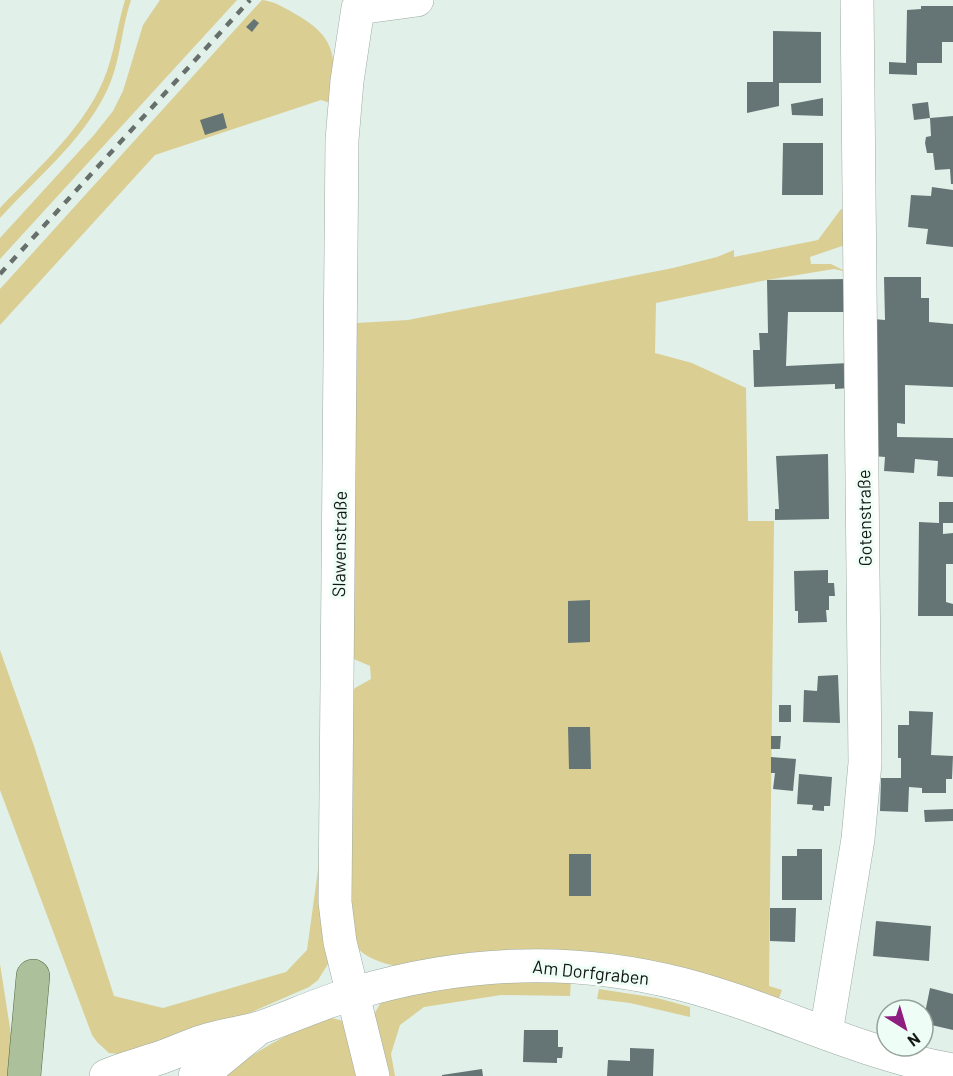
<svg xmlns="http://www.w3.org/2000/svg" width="953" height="1076" font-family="Barlow,sans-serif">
	<rect width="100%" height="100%" fill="#e1f0e9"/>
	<g fill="#dace93">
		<path d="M125 0H131C122 26 121 55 111 81 89 136 39 175 0 218V208C37 169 89 124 107 71 115 48 118 23 125 0Z"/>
		<polygon points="160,0 237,0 0,259 0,238 94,135 113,111 123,91 143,25"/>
		<path d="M262 0C274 1 287 9 297 15 339 39 335 60 333 104L321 100 155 155 0 325V289Z"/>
		<path d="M841 209 847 211 845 245 810 257 811 264H831L847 272 834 269 767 280 656 303 655 353 692 363 746 388 748 521H774L769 986 782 990 778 1001 401 967C380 963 360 957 349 937L344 702 355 688 371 679 370 666 354 659 345 646 357 323 408 320 673 268 717 257 734 250V257L818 240Z"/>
		<polygon points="0,650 34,746 114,996 163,1008 286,972 307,950 322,841 330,941 328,964 318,980 309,987 252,1012 154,1049 131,1055 109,1053 97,1042 92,1035 0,790"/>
		<polygon points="0,964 12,1041 12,1076 0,1076"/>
		<polygon points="571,979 570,996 501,995 424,1007 400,1025 391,1054 395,1076 380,1076 372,1018 380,1004 387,999 436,987"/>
		<polygon points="599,989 657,998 690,1007 690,1017 630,1003 597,999"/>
		<path d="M328 1017 347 1022 367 1076H223C257 1050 288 1033 328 1017Z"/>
	</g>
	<g fill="#657575">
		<polygon points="921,6 953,6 953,42 942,42 942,63 917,63 917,75 889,74 889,62 906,63 907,10 921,9"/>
		<polygon points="254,19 259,23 252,32 246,27"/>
		<polygon points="773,31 821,32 821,83 779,83 779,106 747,113 747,82 773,82"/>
		<polygon points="823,98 823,116 792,115 791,104"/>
		<polygon points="928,102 930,118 914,120 912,104"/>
		<polygon points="223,113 227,128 205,135 200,120"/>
		<polygon points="953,116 953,184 951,184 950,169 935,170 933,153 927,153 925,143 926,137 931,136 930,118"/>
		<polygon points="783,143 823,143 823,195 782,195"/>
		<polygon points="932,187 953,190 953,247 926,244 928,229 908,227 911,195 931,196"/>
		<polygon points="884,277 921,277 921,298 929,298 929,322 953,324 953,387 905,385 905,424 897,423 897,437 953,438 953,477 937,476 938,461 915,459 914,473 884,471 885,457 873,456 873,319 885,320"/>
		<polygon points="849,279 849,312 788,312 786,366 849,363 850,388 835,389 835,384 754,387 753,350 760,350 759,333 768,333 767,280"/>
		<polygon points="828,454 829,519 775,520 775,509 779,509 776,456"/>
		<polygon points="939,502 953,502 953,523 943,523 943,534 953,533 953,564 946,564 946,602 953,604 953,616 918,616 919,522 939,523"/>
		<polygon points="828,570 828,583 834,583 835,596 829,596 829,610 826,610 827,622 798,623 798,611 795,611 794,571"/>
		<polygon points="590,600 590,642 568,643 568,601"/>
		<polygon points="838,675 840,723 803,722 804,690 817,691 818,676"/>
		<rect x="779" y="705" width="12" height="17"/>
		<polygon points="909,711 933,712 931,755 953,756 952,779 946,779 946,793 922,793 922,788 909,787 908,812 880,811 881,778 901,778 901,758 898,758 898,725 909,725"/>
		<polygon points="568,727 590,727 591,769 569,769"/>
		<polygon points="771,736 781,736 780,749 771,749"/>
		<polygon points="771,757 796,759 793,791 773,789 775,773 771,773"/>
		<polygon points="799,774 832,777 830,806 824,806 824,811 812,810 813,805 797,804"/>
		<polygon points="953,809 953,821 925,822 924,810"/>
		<polygon points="797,849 822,849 822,900 782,900 782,856 797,856"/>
		<rect x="569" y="854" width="22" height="42"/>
		<polygon points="770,908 796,908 795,942 770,941"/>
		<polygon points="876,921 931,926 929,961 873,956"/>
		<polygon points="930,988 953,994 953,1030 923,1023"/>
		<polygon points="524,1030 558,1030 558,1047 563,1047 562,1058 557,1058 557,1063 523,1062"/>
		<polygon points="630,1048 654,1049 653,1076 607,1076 608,1060 630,1061"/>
		<polygon points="482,1069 483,1076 442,1076 442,1075"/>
	</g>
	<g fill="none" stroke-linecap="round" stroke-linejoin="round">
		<g stroke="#9daba4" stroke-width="34">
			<g id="minor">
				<polyline points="826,1033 858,839 865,763 857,0"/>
				<path d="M106 1076C121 1069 138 1065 153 1060 171 1055 187 1046 204 1041 223 1035 243 1033 262 1027 293 1016 323 1002 355 993 463 961 572 956 681 984 774 1008 859 1054 953 1070"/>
				<polyline points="195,1076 215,1064 253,1033"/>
				<polyline points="373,1076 340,942 335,902 342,140 347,81 358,8 417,0"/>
			</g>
		</g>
		<g stroke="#526a41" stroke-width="34">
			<polyline id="major" points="24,1076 33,976"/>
		</g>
		<use href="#minor" stroke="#fff" stroke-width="33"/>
		<use href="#major" stroke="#acc19b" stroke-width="33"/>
		<polyline stroke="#666f6b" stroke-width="4.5" stroke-dasharray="8 8" stroke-linecap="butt" points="0,274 250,0"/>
	</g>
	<g text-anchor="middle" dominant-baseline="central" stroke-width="6" stroke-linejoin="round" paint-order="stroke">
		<g font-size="18" fill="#121715" stroke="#eefef6">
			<text transform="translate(864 518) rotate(-91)">Gotenstraße</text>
			<text transform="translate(339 544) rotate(-89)">Slawenstraße</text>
			<text transform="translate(591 972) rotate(6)">Am Dorfgraben</text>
		</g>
	</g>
	<g transform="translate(905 1028) rotate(143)"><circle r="28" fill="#eefef6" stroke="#96a29c" stroke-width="1.5"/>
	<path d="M0-4.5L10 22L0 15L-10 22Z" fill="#8e1e80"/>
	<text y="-9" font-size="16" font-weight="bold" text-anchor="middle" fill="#121715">N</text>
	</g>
</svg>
